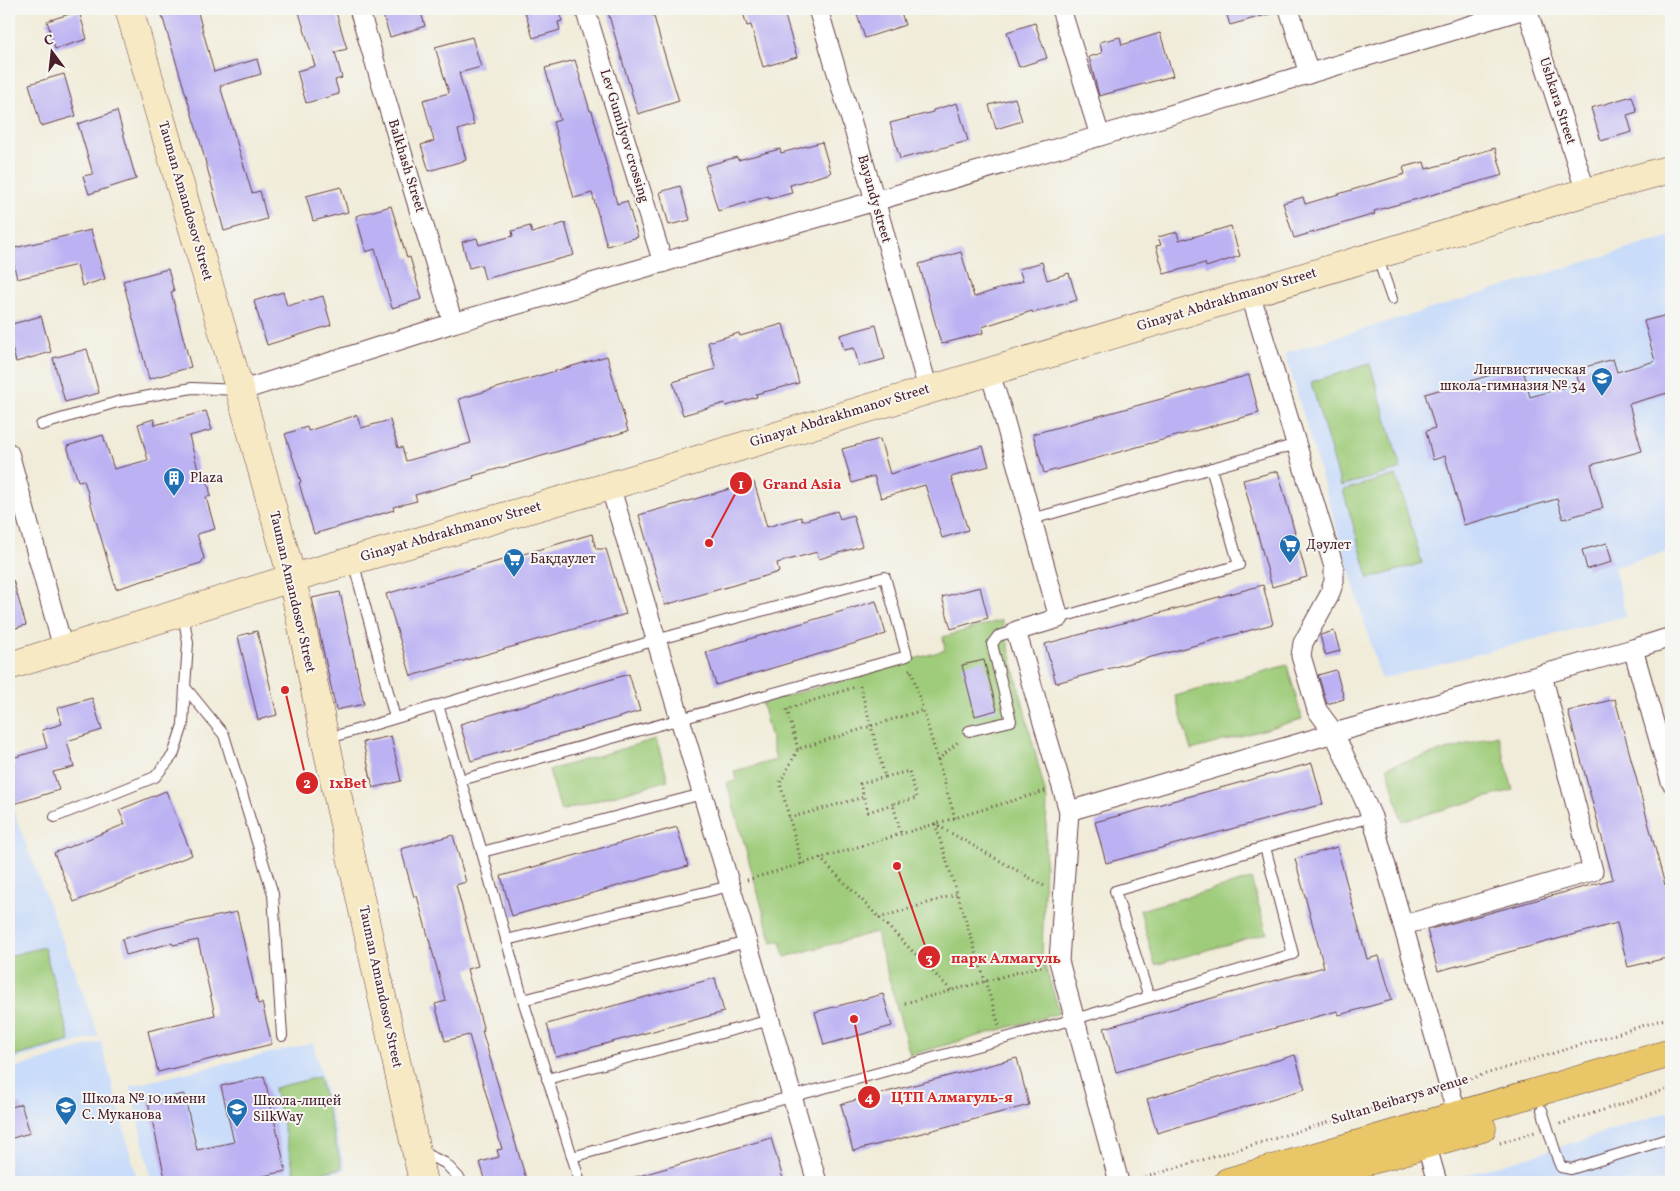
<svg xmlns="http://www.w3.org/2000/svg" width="1680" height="1191" font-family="Vollkorn,serif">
	<rect width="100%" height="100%" fill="#f6f6f2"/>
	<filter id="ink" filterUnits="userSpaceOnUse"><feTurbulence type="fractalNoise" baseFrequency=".02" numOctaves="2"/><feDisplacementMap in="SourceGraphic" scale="10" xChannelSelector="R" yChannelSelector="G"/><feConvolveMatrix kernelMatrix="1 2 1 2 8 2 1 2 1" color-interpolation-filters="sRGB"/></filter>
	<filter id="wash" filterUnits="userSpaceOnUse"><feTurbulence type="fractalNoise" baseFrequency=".0096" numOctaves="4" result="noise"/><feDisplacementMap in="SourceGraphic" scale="20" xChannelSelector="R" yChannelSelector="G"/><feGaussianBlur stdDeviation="1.12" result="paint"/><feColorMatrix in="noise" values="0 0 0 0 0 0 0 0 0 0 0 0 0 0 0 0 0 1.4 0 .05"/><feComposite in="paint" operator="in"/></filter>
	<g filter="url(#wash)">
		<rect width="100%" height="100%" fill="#f1ecd9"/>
		<g fill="#c9dcf9">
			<polygon points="1671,236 1671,551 1614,567 1626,616 1381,679 1285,353"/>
			<polygon points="9,791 18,823 99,1036 9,1061"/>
			<polygon points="101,1042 138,1182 9,1182 9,1070"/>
			<polygon points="313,1043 346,1170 287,1182 152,1182 130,1086"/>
			<polygon points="1671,1111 1671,1182 1457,1182 1455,1178 1531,1156"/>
		</g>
		<g fill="#9fcc7a" stroke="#747652">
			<polygon points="1370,364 1401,469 1341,486 1311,382"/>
			<polygon points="1396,475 1422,563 1369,579 1343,490"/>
			<polygon points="1002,620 1047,800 1042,957 1060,1013 910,1055 876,932 785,957 781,941 772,943 727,783 736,781 734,771 776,760 762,703 945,650 943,637"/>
			<polygon points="1287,665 1302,719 1191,750 1175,696"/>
			<polygon points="1498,735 1513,790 1402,821 1387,767"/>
			<polygon points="656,739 668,780 561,811 549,770"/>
			<polygon points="1251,879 1267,933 1155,965 1140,910"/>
			<polygon points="44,947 70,1041 9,1058 9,956"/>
			<polygon points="319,1077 342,1168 296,1179 274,1088"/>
		</g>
		<g id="blocks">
			<g fill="#bcb2f3">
				<polygon points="160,9 197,9 214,72 257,59 261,74 220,86 252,193 260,191 267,219 224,231 200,141"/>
				<polygon points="298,9 335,9 347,49 335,52 342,78 335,80 339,94 306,103 297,71 315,66"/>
				<polygon points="381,9 420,9 425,26 390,37"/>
				<polygon points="524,9 558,9 562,21 558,22 560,30 533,38"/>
				<polygon points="607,9 652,9 662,46 679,101 638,114"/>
				<polygon points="742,9 783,9 797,57 763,67 751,25 747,26"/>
				<polygon points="868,9 900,9 905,25 865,38 856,12"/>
				<polygon points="1225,9 1273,9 1273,13 1230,25"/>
				<polygon points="79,11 87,39 55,49 47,21"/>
				<polygon points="1035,23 1047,58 1019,67 1007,32"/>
				<polygon points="1160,33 1173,76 1099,96 1089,57 1102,53 1100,42 1120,37 1122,45"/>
				<polygon points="472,37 481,67 459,73 474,125 458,130 466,160 429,171 421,145 434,141 423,100 449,93 435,47"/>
				<polygon points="575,60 590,111 592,111 617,204 627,201 638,237 607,246 592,193 574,198 553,122 560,120 545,68"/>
				<polygon points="64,74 76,116 41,126 29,84"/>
				<polygon points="1632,96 1637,112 1627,115 1632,132 1601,141 1591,108"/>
				<polygon points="1015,98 1022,121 996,129 989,105"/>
				<polygon points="957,103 968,141 900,159 890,123 933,112 933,110"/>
				<polygon points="117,111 136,179 89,194 83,176 93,174 78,124"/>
				<polygon points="822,142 831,173 790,185 792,193 769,199 769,196 718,211 705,166 737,157 738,160 780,149 781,153"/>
				<polygon points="1495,148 1503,175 1374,211 1375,214 1294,238 1283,203 1303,197 1305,204 1312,202 1405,174 1403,167 1424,162 1426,169 1459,160 1458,159"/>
				<polygon points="680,186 690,220 669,225 660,192"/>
				<polygon points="341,187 348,212 313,221 306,196"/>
				<polygon points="391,206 407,258 410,257 422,299 392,308 375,249 366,252 356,216"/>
				<polygon points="565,223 574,255 485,279 481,265 469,268 462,242 477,238 479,245 513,236 512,231 530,226 532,233"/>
				<polygon points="1231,226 1240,256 1206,267 1205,263 1164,274 1156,246 1161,245 1158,237 1177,232 1179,240 1186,238 1186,239"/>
				<polygon points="91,230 105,279 82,286 77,265 17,279 10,249"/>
				<polygon points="961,252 974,297 1023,281 1019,269 1042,262 1047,280 1069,273 1077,300 1033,313 1032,311 982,327 983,333 941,344 919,264"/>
				<polygon points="168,269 174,291 171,292 191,367 149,379 123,281"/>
				<polygon points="283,292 287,306 323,296 331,325 267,345 254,301"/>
				<polygon points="1671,314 1671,392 1629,404 1642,451 1591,465 1603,508 1563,519 1557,499 1464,525 1445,456 1433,460 1426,431 1435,428 1425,394 1522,366 1530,397 1579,383 1575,370 1613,359 1617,372 1655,361 1644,321"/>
				<polygon points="41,316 51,352 16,362 9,338 9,325"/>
				<polygon points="783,324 799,383 756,394 757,397 726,406 725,403 683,415 673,382 716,369 708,342 739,333 740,336"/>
				<polygon points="876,325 885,359 859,366 854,348 844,350 840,335"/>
				<polygon points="87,349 99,393 65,402 53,358"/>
				<polygon points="607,356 628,431 473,476 474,478 415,495 417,501 393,507 394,510 314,534 299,483 301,482 285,434 307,427 308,431 357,415 361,428 390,420 398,448 402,447 406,461 471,443 459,399"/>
				<polygon points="1249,375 1259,413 1044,473 1033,434"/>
				<polygon points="206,411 212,430 189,436 201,480 207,479 211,496 206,497 215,529 197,534 204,558 201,563 116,589 84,480 78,481 67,446 103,435 114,469 148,460 138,424 154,419 155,425"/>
				<polygon points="880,439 890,474 983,446 989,466 951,477 968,530 942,538 925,485 881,498 874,476 852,483 842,449"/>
				<polygon points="1278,471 1307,577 1272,587 1243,480"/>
				<polygon points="754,482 767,527 801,517 802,521 837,511 840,519 853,515 862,546 819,559 817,552 777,563 779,572 665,605 639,515"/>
				<polygon points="592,534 596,549 606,549 626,614 411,676 386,594"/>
				<polygon points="1607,543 1612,562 1587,569 1582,550"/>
				<polygon points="13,580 26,625 9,630 9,581"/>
				<polygon points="1263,585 1273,624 1056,683 1045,644"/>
				<polygon points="980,587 988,618 951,629 942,597"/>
				<polygon points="340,592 364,704 336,710 312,598"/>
				<polygon points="876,601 886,634 716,685 706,652"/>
				<polygon points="257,631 277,715 258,720 238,636"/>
				<polygon points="1334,631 1340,651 1325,655 1320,635"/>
				<polygon points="984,660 997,710 975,716 962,665"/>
				<polygon points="1336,670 1344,699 1327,704 1318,675"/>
				<polygon points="629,674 640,711 471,761 460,724"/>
				<polygon points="92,698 102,730 67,741 74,767 53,772 59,790 14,804 9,787 9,767 14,765 12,758 47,748 42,730 62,724 57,708"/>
				<polygon points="1615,699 1665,885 1671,884 1671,957 1628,967 1617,923 1438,971 1427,930 1613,879 1568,711"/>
				<polygon points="391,736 401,781 373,788 363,742"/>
				<polygon points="1312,763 1323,804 1106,863 1095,822"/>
				<polygon points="166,791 192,855 74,902 54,853 125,824 119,810"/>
				<polygon points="677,827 688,866 512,916 501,876"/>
				<polygon points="453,835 466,882 456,885 478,966 467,969 484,1031 482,1031 527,1182 486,1182 480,1162 499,1157 497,1150 502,1149 469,1035 445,1041 435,1004 446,1001 417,896 414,897 401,849"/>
				<polygon points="1337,847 1367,959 1379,956 1392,1000 1339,1015 1337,1011 1116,1072 1104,1028 1324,967 1295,859"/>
				<polygon points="237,912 258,1004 262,1003 272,1044 158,1072 148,1031 215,1015 198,940 173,945 172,943 126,955 122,939 161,928"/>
				<polygon points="715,978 724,1012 556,1057 547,1024"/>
				<polygon points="883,994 892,1026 824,1045 815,1012"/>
				<polygon points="1295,1055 1305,1089 1157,1133 1147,1099"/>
				<polygon points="1017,1058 1029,1105 853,1151 841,1104"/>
				<polygon points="264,1076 286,1171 236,1182 166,1182 148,1102 184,1094 197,1150 234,1142 221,1086"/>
				<polygon points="21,1104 30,1133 9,1139 9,1108"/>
				<polygon points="771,1138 784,1182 633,1182 632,1178"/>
			</g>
		</g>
	</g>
	<g filter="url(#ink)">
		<use href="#blocks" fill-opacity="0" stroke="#633e45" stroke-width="1"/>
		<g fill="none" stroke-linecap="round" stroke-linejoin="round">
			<g stroke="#633e45" stroke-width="12">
				<g id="lane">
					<polyline points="1377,256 1392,299"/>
					<polyline points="41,425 117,402 192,388 239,390"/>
					<polyline points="1032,519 1297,444"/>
					<polyline points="353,561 395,718"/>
					<polyline points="183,613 188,643 185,687 224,735 273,894 282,1036"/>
					<polyline points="1059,618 1239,565 1211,468"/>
					<polyline points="438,705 482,852 523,1000 580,1182"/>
					<polyline points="969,731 1011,721 992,644 998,636 1016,631"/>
					<polyline points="326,739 656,640 885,577 907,656 461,780"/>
					<polyline points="55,817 155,777 173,755 183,725 185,687"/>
					<polyline points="482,852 702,794"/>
					<polyline points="506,940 730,886"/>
					<polyline points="1149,997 1115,891 1265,847"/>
					<polyline points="523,1000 747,942"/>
					<polyline points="547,1079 770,1020"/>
					<polyline points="1542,1110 1558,1160 1561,1167 1571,1169 1671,1138"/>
					<polyline points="421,1152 445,1163 460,1179 461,1182"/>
					<polyline points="572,1157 1075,1019 1293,954 1265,847 1372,817"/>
				</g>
			</g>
			<g stroke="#633e45" stroke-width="21">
				<g id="street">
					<polyline points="359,9 453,323"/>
					<polyline points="585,9 663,263"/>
					<polyline points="818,9 875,200 928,389"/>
					<polyline points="1061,9 1100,136"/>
					<polyline points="1289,9 1309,74"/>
					<polyline points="1527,9 1586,192"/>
					<polyline points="1250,293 1334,567 1334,581 1329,596 1303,643 1301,656 1317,710 1334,733 1372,817 1460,1125"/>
					<polyline points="989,371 1002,411 1059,618 1016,631 1069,811 1059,961 1119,1182"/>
					<polyline points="240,391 453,323 1100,136 1525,9"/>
					<polyline points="9,453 63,648"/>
					<polyline points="610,486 747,942 817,1182"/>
					<polyline points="1633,649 1671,782"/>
					<polyline points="1069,811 1334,733 1633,649 1671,637"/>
					<polyline points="1404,925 1593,871 1542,675"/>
					<polyline points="1423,1133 1437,1182"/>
				</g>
			</g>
			<g stroke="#633e45" stroke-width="29">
				<g id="secondary">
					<polyline points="129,9 240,391 292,578 325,739 423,1182"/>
					<polyline points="9,666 292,578 610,486 1586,192 1671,169"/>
				</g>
			</g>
			<g stroke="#633e45" stroke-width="29">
				<g id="primary">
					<polyline points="1228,1182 1671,1053"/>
					<polyline points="1296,1182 1482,1128"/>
				</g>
			</g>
			<g stroke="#633e45" stroke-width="3" stroke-dasharray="1 4" stroke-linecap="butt">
				<polyline points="909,670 911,669 923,710"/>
				<polyline points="860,686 885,777 909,771 917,798 893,804 901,834"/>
				<polyline points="798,749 787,709 855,687"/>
				<polyline points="938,760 960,740"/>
				<polyline points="885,777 860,784 868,812 893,804"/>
				<polyline points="789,818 864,797"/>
				<polyline points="820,858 951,990"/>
				<polyline points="802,864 780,783 798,749 923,710 955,818"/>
				<polyline points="747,880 1045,791"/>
				<polyline points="879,918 957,894"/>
				<polyline points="905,1003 1041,966"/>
				<polyline points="999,1025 935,824 1046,887"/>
				<polyline points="1466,1080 1671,1017"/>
				<polyline points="1560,1124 1671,1088"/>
				<polyline points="1500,1143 1535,1132"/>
				<polyline points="1136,1180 1432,1091"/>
			</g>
			<use href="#lane" stroke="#fff" stroke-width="10"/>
			<use href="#street" stroke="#fff" stroke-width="19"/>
			<use href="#secondary" stroke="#f6e9c3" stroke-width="28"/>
			<use href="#primary" stroke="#e9c769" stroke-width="28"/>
		</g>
	</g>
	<defs>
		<g id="school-pin" transform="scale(1.125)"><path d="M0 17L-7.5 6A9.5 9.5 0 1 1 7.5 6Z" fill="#1f6fb2" stroke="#f6f6f2"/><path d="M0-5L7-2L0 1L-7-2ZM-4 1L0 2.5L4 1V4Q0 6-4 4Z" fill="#fff"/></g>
		<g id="building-pin" transform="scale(1.125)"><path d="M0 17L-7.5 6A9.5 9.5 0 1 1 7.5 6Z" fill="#1f6fb2" stroke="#f6f6f2"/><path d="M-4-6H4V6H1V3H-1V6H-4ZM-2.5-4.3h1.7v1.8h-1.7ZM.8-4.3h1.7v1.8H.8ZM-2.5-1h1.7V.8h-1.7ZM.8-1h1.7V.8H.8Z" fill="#fff"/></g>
		<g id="supermarket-pin" transform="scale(1.125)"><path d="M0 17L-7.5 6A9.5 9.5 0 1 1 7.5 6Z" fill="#1f6fb2" stroke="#f6f6f2"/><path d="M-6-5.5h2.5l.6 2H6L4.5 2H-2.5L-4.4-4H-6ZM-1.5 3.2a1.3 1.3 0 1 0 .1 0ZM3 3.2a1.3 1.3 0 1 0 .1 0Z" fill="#fff"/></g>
	</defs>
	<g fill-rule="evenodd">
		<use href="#school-pin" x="1602" y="378"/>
		<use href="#building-pin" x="174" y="478"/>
		<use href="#supermarket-pin" x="1290" y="545"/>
		<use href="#supermarket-pin" x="514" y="559"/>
		<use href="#school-pin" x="66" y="1107"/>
		<use href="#school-pin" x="237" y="1109"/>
	</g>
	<g text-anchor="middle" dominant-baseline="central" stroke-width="4" stroke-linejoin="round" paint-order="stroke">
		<g font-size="14" fill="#4a1f2b" stroke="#f6f6f2">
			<text transform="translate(1557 101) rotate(72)">Ushkara Street</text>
			<text transform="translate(624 136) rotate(73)">Lev Gumilyov crossing</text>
			<text transform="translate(406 166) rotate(73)">Balkhash Street</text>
			<text transform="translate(874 199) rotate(74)">Bayandy street</text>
			<text transform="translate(185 201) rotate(74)">Tauman Amandosov Street</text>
			<text transform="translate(1227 300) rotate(-17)">Ginayat Abdrakhmanov Street</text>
			<text transform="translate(840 416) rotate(-17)">Ginayat Abdrakhmanov Street</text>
			<text transform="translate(451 532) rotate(-16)">Ginayat Abdrakhmanov Street</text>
			<text transform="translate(292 592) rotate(77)">Tauman Amandosov Street</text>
			<text transform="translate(380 987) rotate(78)">Tauman Amandosov Street</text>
			<text transform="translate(1400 1100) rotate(-17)">Sultan Beibarys avenue</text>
		</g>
		<g font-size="14" fill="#4a1f2b" stroke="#f6f6f2" text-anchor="start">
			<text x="1586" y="370" text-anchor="end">Лингвистическая<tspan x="1586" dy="16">школа-гимназия № 34</tspan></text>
			<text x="190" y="478">Plaza</text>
			<text x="1306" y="545">Дәулет</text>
			<text x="530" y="559">Бақдаулет</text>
			<text x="82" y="1099">Школа № 10 имени<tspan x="82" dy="16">С. Муканова</tspan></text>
			<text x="253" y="1101">Школа-лицей<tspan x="253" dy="16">SilkWay</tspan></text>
		</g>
	</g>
	<path fill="none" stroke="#d62828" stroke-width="2" d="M709 543L741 483M285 690L307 783M897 866L929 957M854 1019L869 1097"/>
	<g fill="#d62828" stroke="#f6f6f2" stroke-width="2">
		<circle cx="709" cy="543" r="5"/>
		<circle cx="285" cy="690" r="5"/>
		<circle cx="897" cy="866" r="5"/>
		<circle cx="854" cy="1019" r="5"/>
		<circle cx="741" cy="483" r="12"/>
		<circle cx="307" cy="783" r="12"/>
		<circle cx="929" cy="957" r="12"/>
		<circle cx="869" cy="1097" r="12"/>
	</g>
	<g font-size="15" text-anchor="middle" font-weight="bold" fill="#fff">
		<text x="741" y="489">1</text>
		<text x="307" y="788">2</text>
		<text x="929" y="963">3</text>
		<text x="869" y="1102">4</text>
	</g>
	<g font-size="15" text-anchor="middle" font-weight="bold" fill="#d62828" stroke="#f6f6f2" stroke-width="4" stroke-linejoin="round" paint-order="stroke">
		<text x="802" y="489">Grand Asia</text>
		<text x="348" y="788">1xBet</text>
		<text x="1006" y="963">парк Алмагуль</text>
		<text x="952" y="1102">ЦТП Алмагуль-я</text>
	</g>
	<rect width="1680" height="1191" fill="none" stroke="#f6f6f2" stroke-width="30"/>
	<g transform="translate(52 52) rotate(345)" stroke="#f6f6f2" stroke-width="4" paint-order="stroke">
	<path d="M0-4L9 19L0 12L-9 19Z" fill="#4a1f2b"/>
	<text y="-8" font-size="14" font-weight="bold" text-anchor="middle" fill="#4a1f2b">С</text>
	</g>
</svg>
